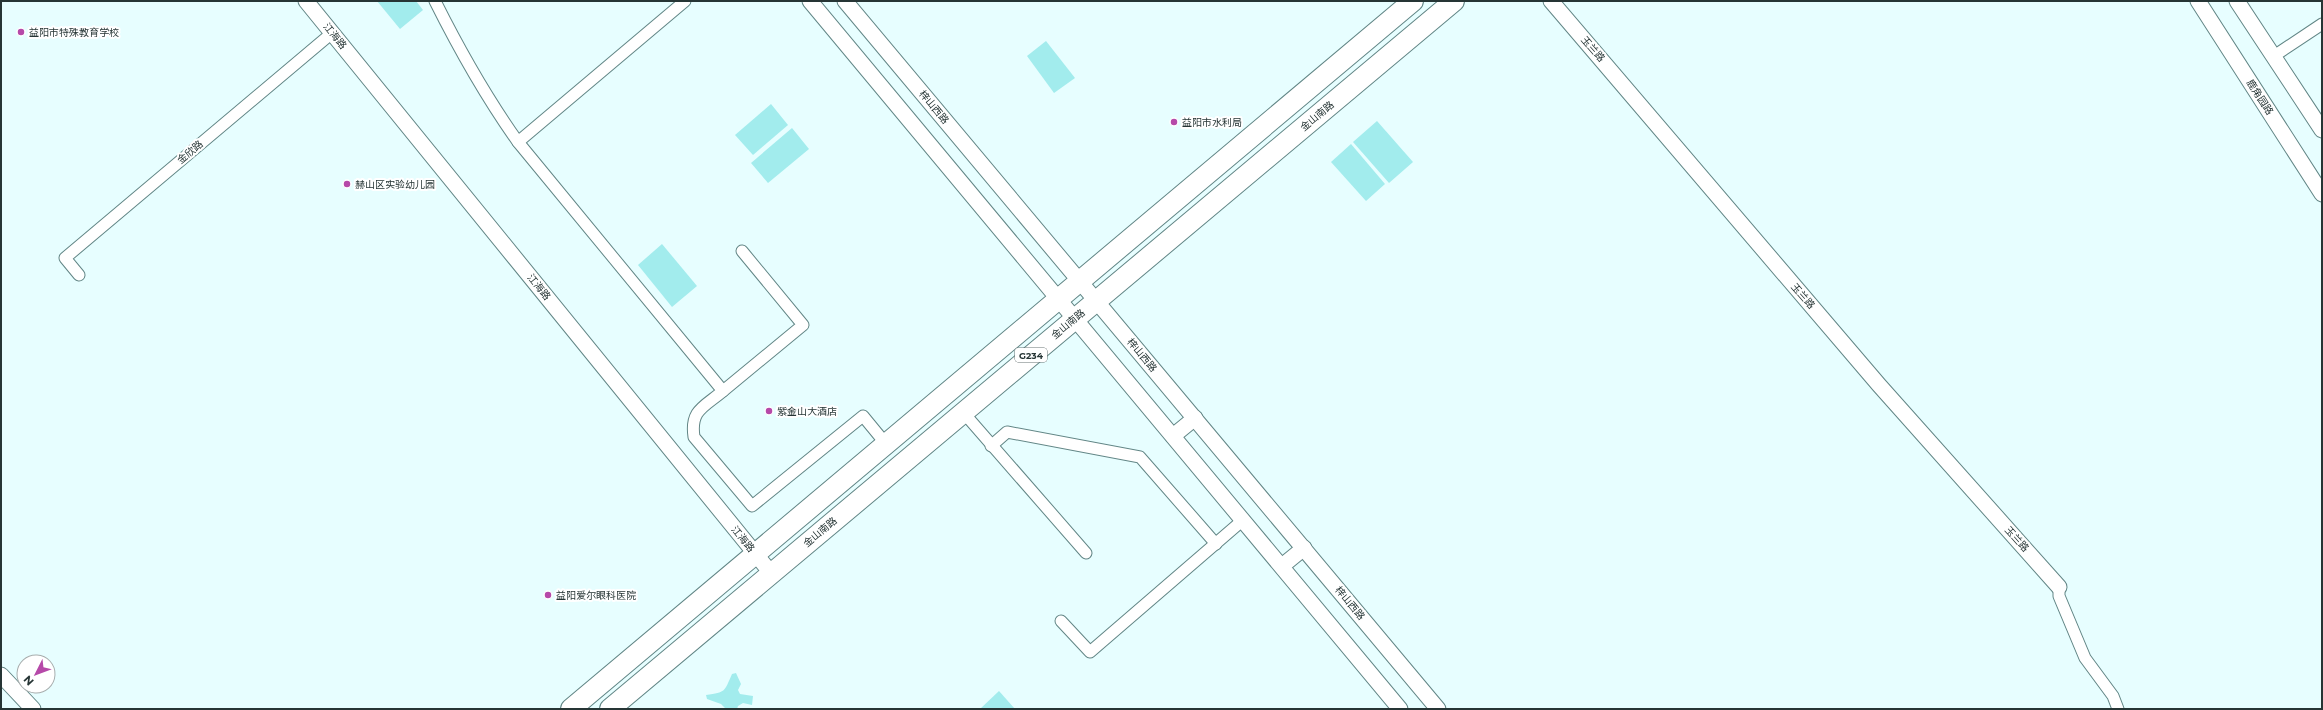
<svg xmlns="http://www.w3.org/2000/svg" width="2323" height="710" font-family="Montserrat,'Noto Sans SC',sans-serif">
	<rect width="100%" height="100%" fill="#e7feff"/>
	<g fill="#a2eced">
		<polygon points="377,1 416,1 423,10 400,29"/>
		<polygon points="1046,41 1075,78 1054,93 1027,56"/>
		<polygon points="771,104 788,125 753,155 735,135"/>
		<polygon points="1377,121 1413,162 1389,183 1353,142"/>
		<polygon points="792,128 809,149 768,183 751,163"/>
		<polygon points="1351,144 1385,184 1366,201 1331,162"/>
		<polygon points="662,244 697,286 672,307 638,265"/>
		<path d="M736 673 741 684 738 690 740 694 753 696 752 705 743 703 738 706 737 709H726L721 704 707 699 706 695C726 692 724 692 732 674Z"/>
		<polygon points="999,691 1015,709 980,709"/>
	</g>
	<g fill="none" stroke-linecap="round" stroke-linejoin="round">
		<g stroke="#628686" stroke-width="13">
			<g id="street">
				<path d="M435 1C460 51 486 97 518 142L685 1"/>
				<polyline points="2274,56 2322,24"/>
				<path d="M518 142 723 391C704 407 690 410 694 437L752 506 863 416 886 444"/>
				<polyline points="79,275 65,258 332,33"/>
				<polyline points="723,391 803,325 742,251"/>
				<polyline points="963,412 1086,553"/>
				<polyline points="991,446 1007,432 1140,457 1216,544"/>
				<polyline points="2059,587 2059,596 2085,658 2113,696 2118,709"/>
				<polyline points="1061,621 1090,652 1243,520"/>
			</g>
		</g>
		<g stroke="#628686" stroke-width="17">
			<g id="secondary">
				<polyline points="306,1 771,573"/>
				<polyline points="810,1 1400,709"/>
				<polyline points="845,1 1438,709"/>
				<polyline points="1551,1 1879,385 2059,587"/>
				<polyline points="2198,1 2322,194"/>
				<polyline points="2237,1 2322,130"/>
				<polyline points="1173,436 1195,418"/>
				<polyline points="1282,566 1304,548"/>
				<polyline points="1,675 33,709"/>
			</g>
		</g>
		<g stroke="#628686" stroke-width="22">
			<g id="highway">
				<polyline points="571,709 1413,1"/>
				<polyline points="610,709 1454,1"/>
			</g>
		</g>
		<use href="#street" stroke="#fff" stroke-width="11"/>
		<use href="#secondary" stroke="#fff" stroke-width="15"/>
		<use href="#highway" stroke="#fff" stroke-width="20"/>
	</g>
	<g fill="#b649a9" stroke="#fff" stroke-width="1.5">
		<circle cx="21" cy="32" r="4"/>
		<circle cx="1174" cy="122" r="4"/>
		<circle cx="347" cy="184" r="4"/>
		<circle cx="769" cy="411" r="4"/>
		<circle cx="548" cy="595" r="4"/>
	</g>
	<g text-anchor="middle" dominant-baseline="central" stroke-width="4" stroke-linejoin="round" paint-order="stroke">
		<rect fill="#fff" stroke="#677272" stroke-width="1" x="1015" y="348" width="32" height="14" rx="3"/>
		<g font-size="9" font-weight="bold" fill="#263535">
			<text x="1031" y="355">G234</text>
		</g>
		<g font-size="10" fill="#263535" stroke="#fff" text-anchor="start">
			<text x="29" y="32">益阳市特殊教育学校</text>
			<text x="1182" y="122">益阳市水利局</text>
			<text x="355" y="184">赫山区实验幼儿园</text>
			<text x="777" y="411">紫金山大酒店</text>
			<text x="556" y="595">益阳爱尔眼科医院</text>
		</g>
		<g font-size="10" fill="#263535" stroke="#fff">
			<text transform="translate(335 36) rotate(51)">江海路</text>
			<text transform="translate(1593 49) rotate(49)">玉兰路</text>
			<text transform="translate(2260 97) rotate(57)">鹿角园路</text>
			<text transform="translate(934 107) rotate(50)">梓山西路</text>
			<text transform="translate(1317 116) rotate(-40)">金山南路</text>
			<text transform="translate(190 152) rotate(-40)">金欣路</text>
			<text transform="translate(539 287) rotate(51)">江海路</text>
			<text transform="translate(1803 296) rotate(49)">玉兰路</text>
			<text transform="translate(1068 324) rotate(-40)">金山南路</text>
			<text transform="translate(1142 355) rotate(50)">梓山西路</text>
			<text transform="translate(820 532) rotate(-40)">金山南路</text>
			<text transform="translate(743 539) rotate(51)">江海路</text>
			<text transform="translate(2017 539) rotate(48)">玉兰路</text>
			<text transform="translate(1350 603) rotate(50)">梓山西路</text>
		</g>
	</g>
	<rect width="2323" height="710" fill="none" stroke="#263535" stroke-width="4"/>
	<g transform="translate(36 674) rotate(228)"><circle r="19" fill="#ffffff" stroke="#a8aeae"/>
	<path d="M0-3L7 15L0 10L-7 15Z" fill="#b649a9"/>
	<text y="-6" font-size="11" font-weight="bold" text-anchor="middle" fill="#263535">N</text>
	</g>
</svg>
